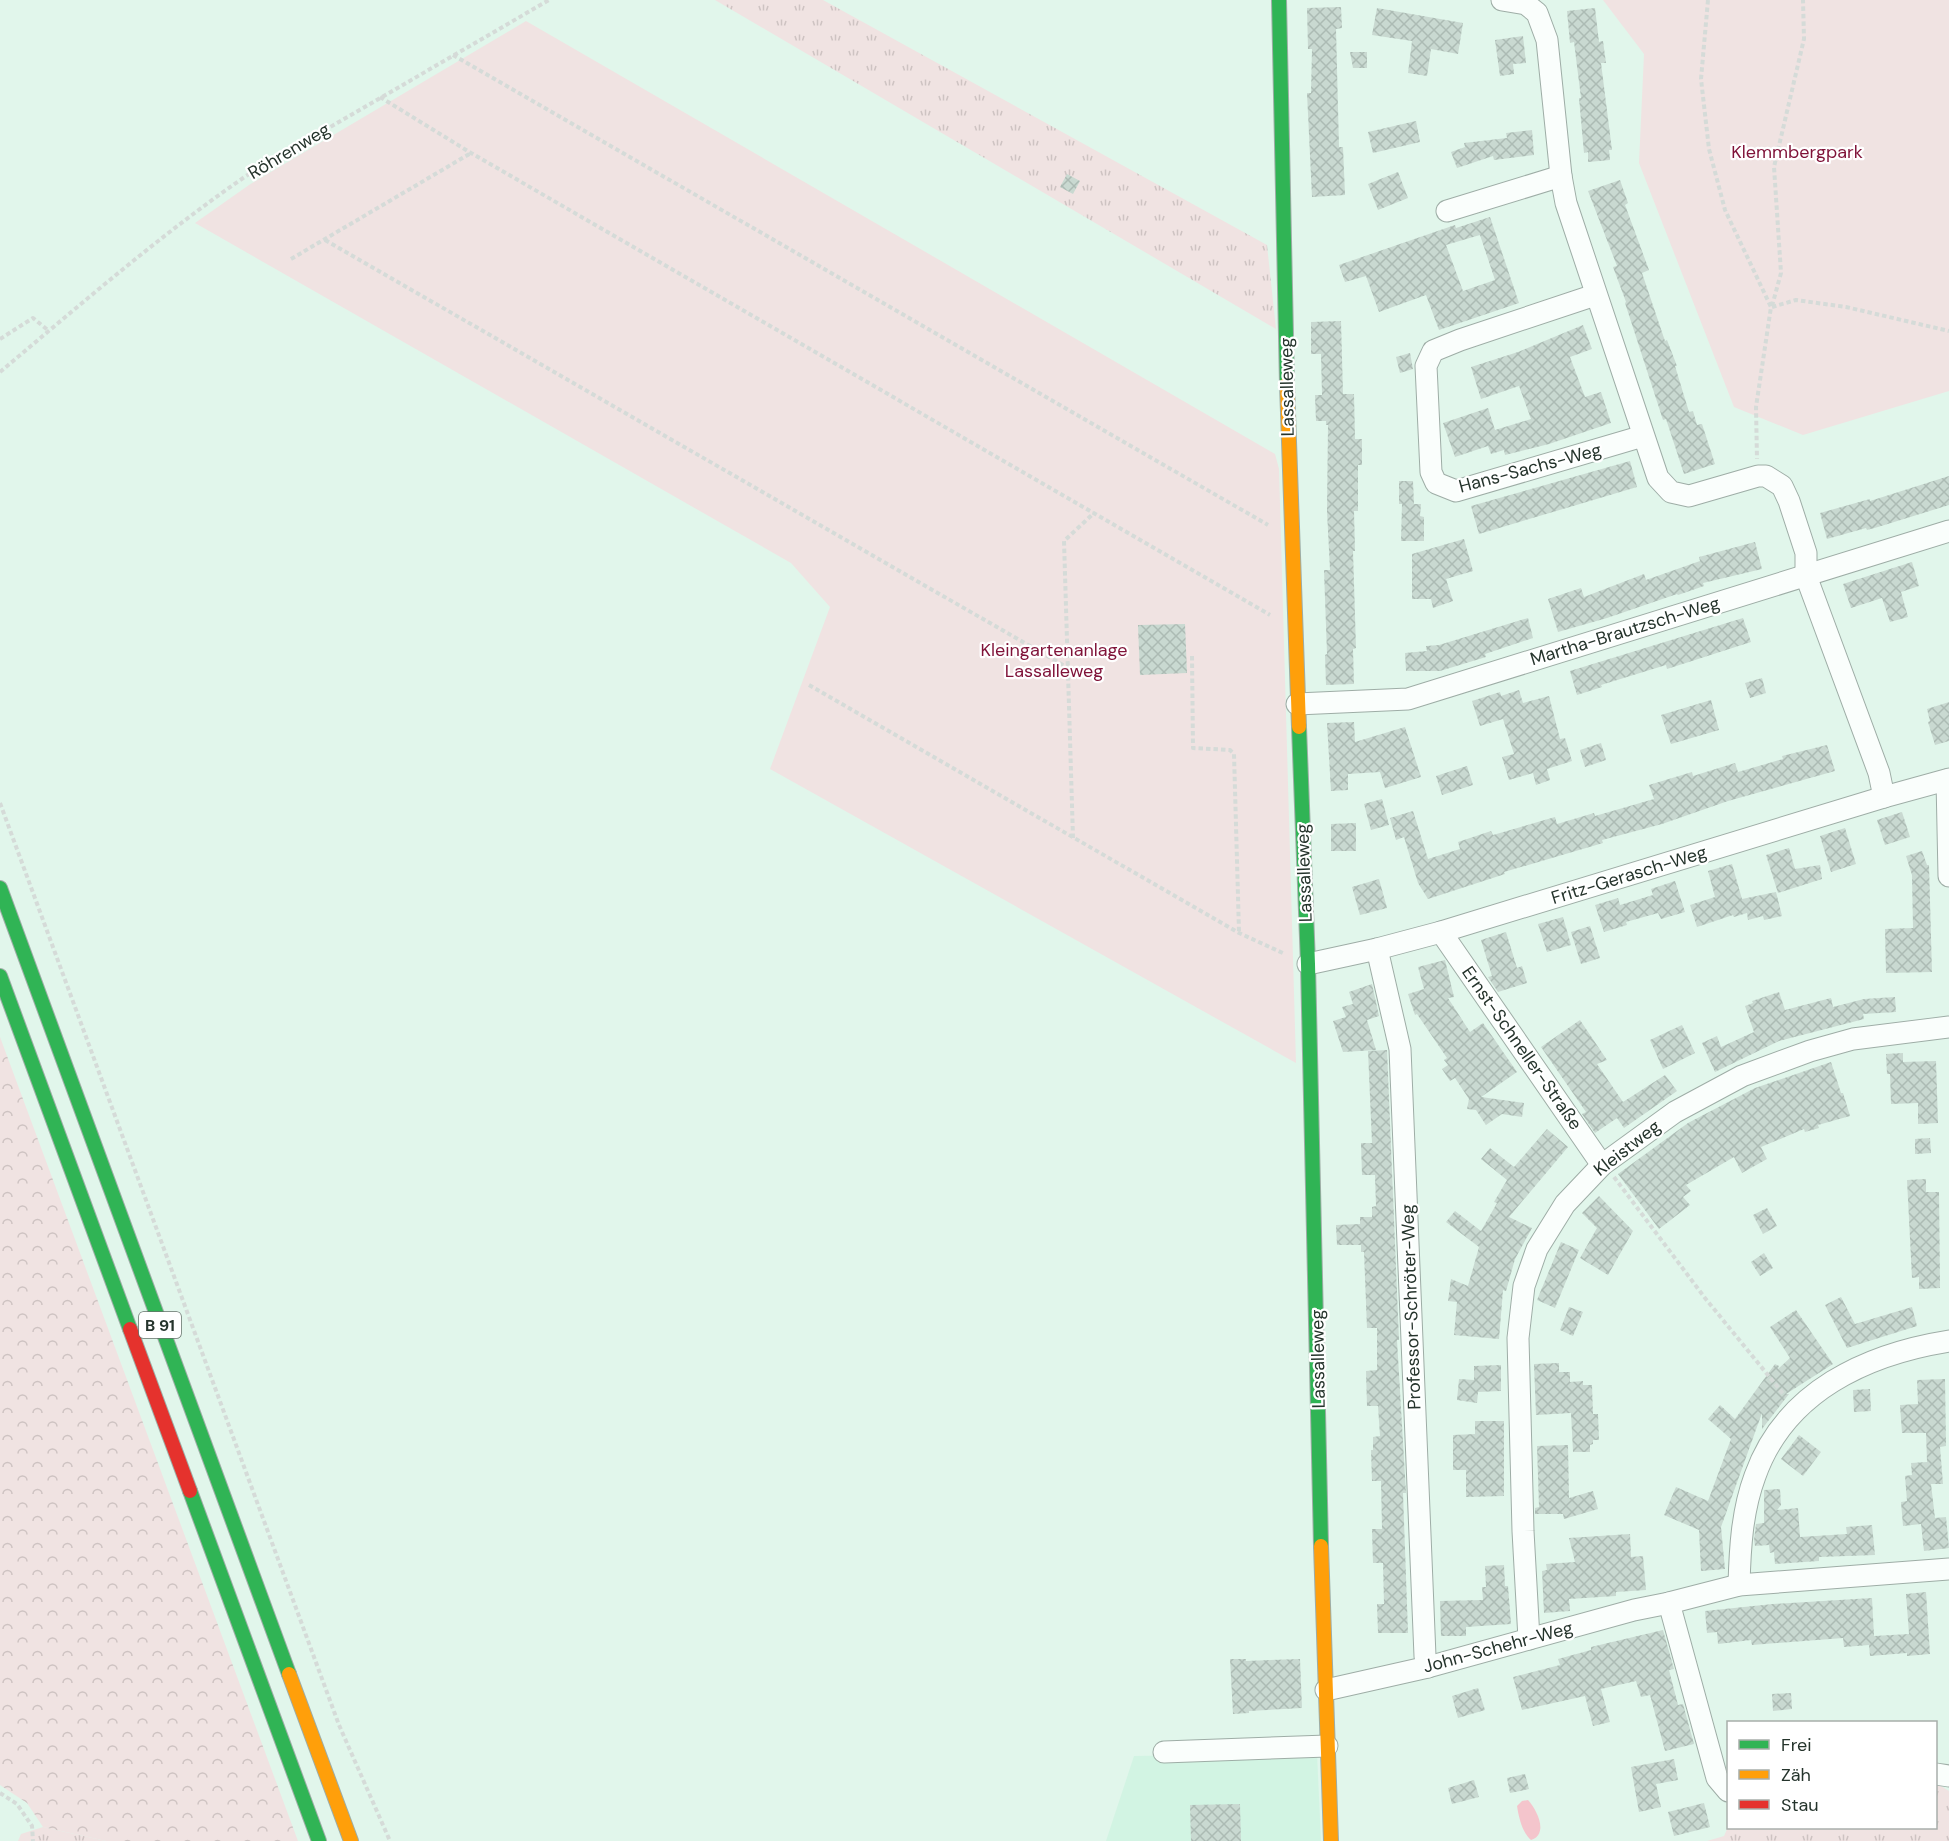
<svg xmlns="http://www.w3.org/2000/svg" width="1949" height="1841" font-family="'DM Sans',sans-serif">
	<defs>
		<pattern id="grass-tufts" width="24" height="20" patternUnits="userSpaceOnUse" patternTransform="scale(1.5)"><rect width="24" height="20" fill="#f0e3e2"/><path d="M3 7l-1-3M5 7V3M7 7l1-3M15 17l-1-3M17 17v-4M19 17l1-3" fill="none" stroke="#cec3c2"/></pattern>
		<pattern id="forest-crowns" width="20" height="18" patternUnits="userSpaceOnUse" patternTransform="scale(1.5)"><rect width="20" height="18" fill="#f0e3e2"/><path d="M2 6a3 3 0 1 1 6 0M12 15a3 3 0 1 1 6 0" fill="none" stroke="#cec3c2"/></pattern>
		<pattern id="building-cross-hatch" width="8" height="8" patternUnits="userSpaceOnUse" patternTransform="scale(1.5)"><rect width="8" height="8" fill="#c9d9d1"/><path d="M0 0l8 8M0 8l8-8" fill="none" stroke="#acbbb4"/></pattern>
	</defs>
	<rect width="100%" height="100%" fill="#e1f6eb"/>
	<polygon fill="#d2f4e3" points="1317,1753 1321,1841 1106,1841 1134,1756"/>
	<g fill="url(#grass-tufts)">
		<polygon points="715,0 823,0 1267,245 1276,329"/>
		<polygon points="1936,1783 1949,1791 1949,1841 1707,1841 1724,1836 1728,1827 1936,1828"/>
		<polygon points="43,1827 106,1841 18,1841 21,1834"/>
	</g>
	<polygon fill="url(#forest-crowns)" points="0,1037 298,1841 106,1841 43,1827 27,1803 0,1785"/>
	<g fill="#f0e3e2">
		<polygon points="1603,0 1949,0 1949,391 1803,435 1734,407 1639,163 1644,54"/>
		<polygon points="526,21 1275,454 1279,469 1296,1063 770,769 830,607 791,563 195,223 249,185"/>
	</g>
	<path fill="#f4c5cc" d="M1528 1800C1537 1810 1549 1834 1531 1840 1522 1832 1519 1818 1517 1806L1522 1801Z"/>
	<g fill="url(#building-cross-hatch)" fill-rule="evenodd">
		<polygon points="1341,7 1342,28 1336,29 1339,147 1343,147 1345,195 1312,197 1307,93 1311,93 1312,49 1308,49 1307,8"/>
		<polygon points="1377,8 1463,23 1458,54 1431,49 1427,76 1408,73 1412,41 1372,35"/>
		<polygon points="1595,8 1599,42 1603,41 1606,63 1601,63 1612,150 1609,150 1610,160 1588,162 1588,152 1584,153 1579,98 1581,98 1574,42 1570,43 1567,11"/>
		<polygon points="1523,36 1526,63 1513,64 1514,74 1500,76 1495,40"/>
		<polygon points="1350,52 1367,52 1367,68 1353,68"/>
		<polygon points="1416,121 1420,142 1373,153 1368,132"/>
		<polygon points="1532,130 1534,155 1494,160 1493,156 1457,168 1451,152 1465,147 1464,143 1507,138 1506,133"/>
		<polygon points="1398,172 1408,198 1378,210 1368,184"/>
		<polygon points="1067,174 1080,181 1073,194 1060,187"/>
		<polygon points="1620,180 1628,203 1625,205 1649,270 1642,273 1665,341 1667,340 1677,366 1675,366 1689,412 1693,411 1697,425 1702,424 1715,464 1684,474 1666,419 1663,420 1625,303 1626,302 1613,267 1617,266 1588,191"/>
		<path d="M1490 217 1519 303 1439 330 1426 295 1379 312 1366 276 1345 282 1339 265 1455 225 1456 228ZM1480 235 1495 280 1463 291 1446 245Z"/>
		<polygon points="1341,321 1343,394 1354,394 1355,439 1362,439 1362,465 1358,465 1358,511 1354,511 1355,551 1353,551 1356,648 1353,649 1354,684 1326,685 1325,655 1327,654 1324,570 1330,570 1327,511 1328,425 1326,425 1326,421 1316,421 1315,395 1322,395 1321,354 1311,354 1311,322"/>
		<polygon points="1583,325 1592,349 1570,357 1585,397 1601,392 1611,423 1549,444 1505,455 1504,450 1491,454 1488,446 1455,457 1443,423 1488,408 1495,430 1531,419 1519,386 1481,399 1471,367 1518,352"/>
		<polygon points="1410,353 1413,369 1400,373 1396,357"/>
		<polygon points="1630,461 1637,487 1479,534 1471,506"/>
		<polygon points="1949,476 1949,505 1878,527 1867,530 1866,528 1827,539 1820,513 1870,499 1870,501"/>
		<polygon points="1399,481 1413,481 1414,504 1421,504 1420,516 1424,517 1424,541 1401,541 1402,504 1404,504 1399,504"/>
		<polygon points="1464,539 1473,571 1446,579 1453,601 1433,608 1431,599 1412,599 1412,554"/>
		<polygon points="1755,542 1762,569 1703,583 1704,586 1678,595 1677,594 1607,618 1558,632 1548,599 1581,588 1584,597 1644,574 1646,580 1700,561 1699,557"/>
		<polygon points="1912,562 1919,586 1901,592 1908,617 1890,622 1882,598 1851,608 1843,584"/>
		<polygon points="1528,618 1533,638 1485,654 1486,657 1440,671 1406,671 1405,653 1427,651 1426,646 1439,645"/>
		<polygon points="1743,618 1751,642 1667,669 1666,665 1601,685 1602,687 1577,695 1570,671"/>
		<polygon points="1185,624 1187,673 1140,675 1138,625"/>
		<polygon points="1762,678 1766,693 1750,698 1745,683"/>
		<polygon points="1519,690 1523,703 1549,696 1560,739 1565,738 1572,761 1547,769 1550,780 1536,785 1533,773 1509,780 1502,757 1514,754 1503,719 1480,726 1472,701 1500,692 1501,696"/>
		<polygon points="1711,700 1719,730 1671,744 1661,715"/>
		<polygon points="1949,702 1949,741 1935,745 1928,722 1930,721 1927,709"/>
		<polygon points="1354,722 1355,742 1405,727 1421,777 1385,788 1380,772 1348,774 1348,790 1331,791 1327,723"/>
		<polygon points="1601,743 1606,760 1585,767 1580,750"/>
		<polygon points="1827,745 1835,771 1728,801 1662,824 1602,840 1603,843 1504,872 1505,874 1428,899 1418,883 1404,837 1396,840 1390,818 1413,811 1428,859 1460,849 1458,842 1491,831 1493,835 1555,817 1557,824 1594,813 1595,816 1654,799 1649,785 1692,772 1693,776 1735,763 1738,772 1783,759 1782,756"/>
		<polygon points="1467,766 1473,785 1442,795 1436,776"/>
		<polygon points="1382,799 1389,825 1371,830 1364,804"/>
		<polygon points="1902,812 1910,837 1885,845 1877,820"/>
		<polygon points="1356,823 1356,851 1331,851 1331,824"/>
		<polygon points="1845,828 1856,864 1831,872 1820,836"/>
		<polygon points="1789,848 1795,869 1820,865 1822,879 1778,893 1766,855"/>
		<polygon points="1922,851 1927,865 1929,865 1932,972 1886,973 1885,929 1913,928 1912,875 1906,856"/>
		<polygon points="1732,864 1742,899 1776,892 1782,916 1764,920 1763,916 1748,920 1747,913 1734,917 1733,915 1697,927 1690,905 1715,897 1708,871"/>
		<polygon points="1379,879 1387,908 1360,915 1352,887"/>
		<polygon points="1675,881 1685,912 1661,919 1658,913 1626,922 1627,925 1604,932 1595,905 1618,898 1620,905 1653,895 1651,889"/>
		<polygon points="1563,917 1571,945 1547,952 1538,924"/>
		<polygon points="1590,926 1600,958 1581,964 1571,932"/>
		<polygon points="1506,932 1517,968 1522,966 1527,983 1498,992 1488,977 1492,976 1481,940"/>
		<polygon points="1445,960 1454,997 1448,998 1470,1032 1483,1023 1517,1072 1481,1097 1524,1103 1522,1117 1502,1114 1486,1125 1476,1110 1467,1109 1469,1099 1455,1078 1450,1081 1442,1069 1448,1065 1444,1060 1447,1058 1417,1014 1415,1015 1408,994 1424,989 1418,967"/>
		<polygon points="1372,984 1379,1016 1367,1020 1376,1050 1343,1052 1333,1021 1346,1017 1342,1007 1353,1004 1349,992"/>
		<polygon points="1779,992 1785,1010 1831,998 1833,1007 1864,999 1895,997 1896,1012 1863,1014 1864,1019 1779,1041 1715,1072 1702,1043 1717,1036 1721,1047 1754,1032 1745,1006 1753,1003 1752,1001"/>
		<polygon points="1580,1020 1607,1060 1597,1064 1623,1102 1665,1075 1677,1091 1624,1128 1617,1118 1595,1133 1582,1114 1586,1112 1541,1047"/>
		<polygon points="1682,1025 1695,1053 1663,1069 1650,1040"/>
		<polygon points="1387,1050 1399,1340 1397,1340 1406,1493 1403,1493 1408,1633 1378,1633 1377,1604 1384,1604 1383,1563 1373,1563 1372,1529 1382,1529 1381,1481 1372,1481 1371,1450 1373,1450 1373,1437 1380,1436 1378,1406 1367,1406 1366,1371 1377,1370 1377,1328 1367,1328 1364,1252 1361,1252 1361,1245 1337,1245 1336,1225 1360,1224 1360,1217 1372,1217 1372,1207 1376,1206 1375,1175 1362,1175 1361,1143 1372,1143 1368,1051"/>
		<polygon points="1903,1053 1903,1062 1936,1061 1938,1123 1918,1124 1918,1103 1891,1104 1890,1074 1887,1074 1886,1054"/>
		<polygon points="1831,1062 1841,1093 1843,1093 1850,1116 1818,1125 1819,1128 1805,1132 1804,1129 1761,1147 1767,1159 1742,1173 1734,1157 1686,1185 1691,1191 1683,1197 1690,1205 1659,1229 1618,1174 1688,1123 1755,1088"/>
		<polygon points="1547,1129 1568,1147 1509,1217 1532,1228 1515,1259 1506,1291 1503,1290 1499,1339 1454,1335 1457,1302 1448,1301 1451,1279 1468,1286 1479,1247 1446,1222 1455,1211 1481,1231 1497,1203 1494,1202 1507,1180 1481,1159 1490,1148 1514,1167"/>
		<polygon points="1930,1138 1931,1153 1915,1154 1915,1139"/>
		<polygon points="1926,1179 1926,1192 1939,1192 1940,1288 1919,1289 1919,1277 1912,1278 1907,1180"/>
		<polygon points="1599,1196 1633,1231 1608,1275 1580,1258 1597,1228 1582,1213"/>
		<polygon points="1767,1208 1777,1226 1763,1234 1753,1215"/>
		<polygon points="1561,1242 1579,1250 1555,1308 1537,1300"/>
		<polygon points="1764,1253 1773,1268 1760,1276 1751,1262"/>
		<polygon points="1841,1297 1855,1324 1912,1307 1917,1326 1847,1348 1825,1305"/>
		<polygon points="1569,1307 1583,1312 1573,1336 1560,1330"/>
		<polygon points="1796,1310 1833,1364 1786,1394 1789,1394 1762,1429 1762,1413 1721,1527 1725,1569 1701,1571 1699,1530 1664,1515 1676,1487 1708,1501 1731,1439 1708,1419 1720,1405 1735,1419 1775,1364 1779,1366 1778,1369 1790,1358 1770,1327"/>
		<polygon points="1559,1363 1559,1372 1570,1372 1570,1382 1583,1381 1583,1385 1592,1385 1593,1414 1598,1414 1599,1440 1593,1440 1593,1444 1590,1445 1590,1452 1573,1452 1571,1413 1536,1415 1534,1364"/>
		<polygon points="1501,1365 1501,1391 1478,1392 1477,1403 1457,1400 1459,1379 1474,1380 1474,1366"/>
		<polygon points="1945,1379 1946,1446 1940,1447 1943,1484 1931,1484 1935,1518 1946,1517 1949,1548 1924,1551 1921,1524 1903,1526 1901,1502 1907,1501 1905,1476 1912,1475 1911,1463 1927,1462 1926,1433 1902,1433 1900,1405 1918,1404 1917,1380"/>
		<polygon points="1870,1389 1871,1411 1854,1412 1853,1390"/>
		<polygon points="1475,1421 1504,1421 1504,1496 1466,1497 1466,1470 1453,1470 1453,1435 1475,1434"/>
		<polygon points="1799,1435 1821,1452 1803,1476 1781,1459"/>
		<polygon points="1568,1445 1569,1498 1593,1491 1598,1509 1564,1519 1563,1514 1535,1514 1535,1508 1539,1507 1537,1446"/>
		<polygon points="1780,1489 1781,1505 1777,1510 1798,1508 1800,1537 1847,1534 1846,1527 1872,1525 1875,1555 1819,1557 1819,1561 1775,1564 1774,1552 1770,1553 1769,1545 1755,1546 1754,1540 1756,1524 1764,1523 1764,1490"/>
		<polygon points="1630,1534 1631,1557 1643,1556 1646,1590 1616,1592 1616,1596 1569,1599 1570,1611 1544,1613 1542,1571 1547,1570 1546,1564 1575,1562 1569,1538"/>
		<polygon points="1504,1565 1505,1586 1508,1586 1511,1624 1466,1627 1466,1636 1441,1636 1440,1601 1483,1600 1482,1587 1486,1587 1485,1566"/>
		<polygon points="1926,1592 1930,1654 1907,1656 1907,1653 1870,1656 1869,1645 1844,1647 1843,1638 1752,1645 1751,1640 1718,1644 1717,1632 1707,1633 1705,1611 1773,1604 1872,1598 1874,1636 1909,1634 1906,1594"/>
		<polygon points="1663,1630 1674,1669 1669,1670 1678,1705 1683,1704 1694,1744 1665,1751 1650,1695 1641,1697 1636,1681 1601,1689 1610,1722 1593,1726 1585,1696 1522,1710 1513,1677 1560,1665 1558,1659 1591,1650 1591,1647"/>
		<polygon points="1230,1659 1246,1659 1246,1661 1300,1659 1302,1708 1249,1711 1249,1713 1233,1714"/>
		<polygon points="1478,1688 1485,1710 1458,1718 1452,1696"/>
		<polygon points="1791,1693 1792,1709 1773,1711 1772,1694"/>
		<polygon points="1674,1759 1678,1780 1656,1784 1661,1807 1639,1812 1631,1767"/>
		<polygon points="1525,1774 1529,1789 1510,1793 1507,1778"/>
		<polygon points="1474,1780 1479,1797 1452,1804 1448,1788"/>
		<polygon points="1704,1803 1710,1827 1674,1836 1668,1812"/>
		<polygon points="1240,1804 1241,1841 1191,1841 1190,1805"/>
	</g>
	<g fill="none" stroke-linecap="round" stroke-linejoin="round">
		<g stroke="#9eada6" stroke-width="23">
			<g id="street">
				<polyline points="1502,0 1526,4 1537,13 1547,40 1561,176 1566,203 1658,478 1671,492 1689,496 1758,476 1766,476 1782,486 1789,501 1806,553 1806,576 1879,773 1884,797"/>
				<polyline points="1447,211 1561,176"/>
				<polyline points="1595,295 1460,340 1433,351 1426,366 1431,472 1436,483 1456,491 1643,436"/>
				<polyline points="1297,704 1408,699 1949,531"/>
				<polyline points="1947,780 1949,876"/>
				<polyline points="1441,932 1602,1165"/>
				<polyline points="1377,949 1400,1049 1425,1656 1428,1667"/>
				<polyline points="1308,964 1377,949 1441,932 1884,797 1949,779"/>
				<path d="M1739 1585C1740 1548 1742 1511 1755 1476 1785 1391 1867 1354 1949 1341"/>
				<polyline points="1669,1603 1717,1778 1728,1791"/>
				<polyline points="1529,1639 1523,1531 1518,1338 1524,1286 1537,1249 1565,1204 1602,1165 1675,1112 1742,1076 1810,1051 1853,1039 1949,1027"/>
				<polyline points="1326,1690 1428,1667 1634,1610 1669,1603 1739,1585 1949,1569"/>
				<polyline points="1164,1752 1327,1746"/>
				<polyline points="1936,1774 1949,1776"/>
			</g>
		</g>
		<g stroke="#9eada6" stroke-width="16">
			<g id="fast">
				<polyline points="1279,0 1287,384"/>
				<polyline points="1299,727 1308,964 1321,1546"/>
				<polyline points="0,888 289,1674"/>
				<polyline points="0,976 130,1329"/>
				<polyline points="190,1491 319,1841"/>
			</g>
		</g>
		<g stroke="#9eada6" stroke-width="16">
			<g id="slow">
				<polyline points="1287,384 1299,727"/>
				<polyline points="1321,1546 1331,1841"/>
				<polyline points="289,1674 351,1841"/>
			</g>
		</g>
		<g stroke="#9eada6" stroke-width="16">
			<polyline id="jam" points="130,1329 190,1491"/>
		</g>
		<g stroke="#d5dbd8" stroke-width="4" stroke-dasharray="4.5 3" stroke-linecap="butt">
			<polyline points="1708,0 1701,79 1709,149 1725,210 1771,307 1756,407 1757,459"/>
			<polyline points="453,55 1268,525"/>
			<polyline points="380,97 471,153 1270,615"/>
			<polyline points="325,240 1068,668"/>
			<polyline points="291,259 471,153"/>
			<polyline points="1772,306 1781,273 1774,167 1804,39 1803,0"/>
			<polyline points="1772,307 1796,300 1846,307 1949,331"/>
			<polyline points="0,339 33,318 49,331"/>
			<path d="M0 372C80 305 160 235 246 176L549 0"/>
			<polyline points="1192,656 1193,748 1230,750 1234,754 1239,932"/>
			<polyline points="809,685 1239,933 1285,954"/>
			<polyline points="0,803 339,1725 390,1841"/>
			<polyline points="1073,838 1064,541 1094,513"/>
			<polyline points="1614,1177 1705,1298 1785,1396"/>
			<polyline points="0,1793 17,1804 32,1826 33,1841"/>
		</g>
		<use href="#street" stroke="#fafefc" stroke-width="21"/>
		<use href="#fast" stroke="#30b455" stroke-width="14"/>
		<use href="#slow" stroke="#ff9f0a" stroke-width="14"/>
		<use href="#jam" stroke="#e5322d" stroke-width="14"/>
	</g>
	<g text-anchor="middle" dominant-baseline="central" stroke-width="4.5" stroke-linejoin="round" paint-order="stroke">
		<rect fill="#fff" stroke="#66716b" stroke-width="1.5" x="139" y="1312" width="42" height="26" rx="4.5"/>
		<g font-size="16" font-weight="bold" fill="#25342c">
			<text x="160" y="1325">B 91</text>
		</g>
		<g font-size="18" fill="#25342c" stroke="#fff">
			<text transform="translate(289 151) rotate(-31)">Röhrenweg</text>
			<text transform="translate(1287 387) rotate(-91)">Lassalleweg</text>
			<text transform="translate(1530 468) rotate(-15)">Hans-Sachs-Weg</text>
			<text transform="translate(1625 631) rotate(-17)">Martha-Brautzsch-Weg</text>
			<text transform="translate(1304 873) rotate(-92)">Lassalleweg</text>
			<text transform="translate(1629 875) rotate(-17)">Fritz-Gerasch-Weg</text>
			<text transform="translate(1522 1048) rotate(55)">Ernst-Schneller-Straße</text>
			<text transform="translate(1627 1148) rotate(-38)">Kleistweg</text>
			<text transform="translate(1411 1307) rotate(-92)">Professor-Schröter-Weg</text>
			<text transform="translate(1318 1359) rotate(-91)">Lassalleweg</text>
			<text transform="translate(1498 1647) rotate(-15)">John-Schehr-Weg</text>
		</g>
		<g font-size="18" fill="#7f1238" stroke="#fff">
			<text x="1797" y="152">Klemmbergpark</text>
			<text x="1054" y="650">Kleingartenanlage<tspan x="1054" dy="21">Lassalleweg</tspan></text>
		</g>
	</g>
	<rect x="1727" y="1721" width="210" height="108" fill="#ffffff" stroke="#a8aeab" stroke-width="1.5"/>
	<rect x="1739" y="1740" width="30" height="9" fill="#30b455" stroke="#a8aeab" stroke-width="1.5"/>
	<text x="1781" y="1751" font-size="18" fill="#25342c">Frei</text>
	<rect x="1739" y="1770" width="30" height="9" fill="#ff9f0a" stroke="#a8aeab" stroke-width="1.5"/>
	<text x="1781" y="1781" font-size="18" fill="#25342c">Zäh</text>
	<rect x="1739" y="1800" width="30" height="9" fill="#e5322d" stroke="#a8aeab" stroke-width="1.5"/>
	<text x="1781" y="1811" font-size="18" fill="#25342c">Stau</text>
</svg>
